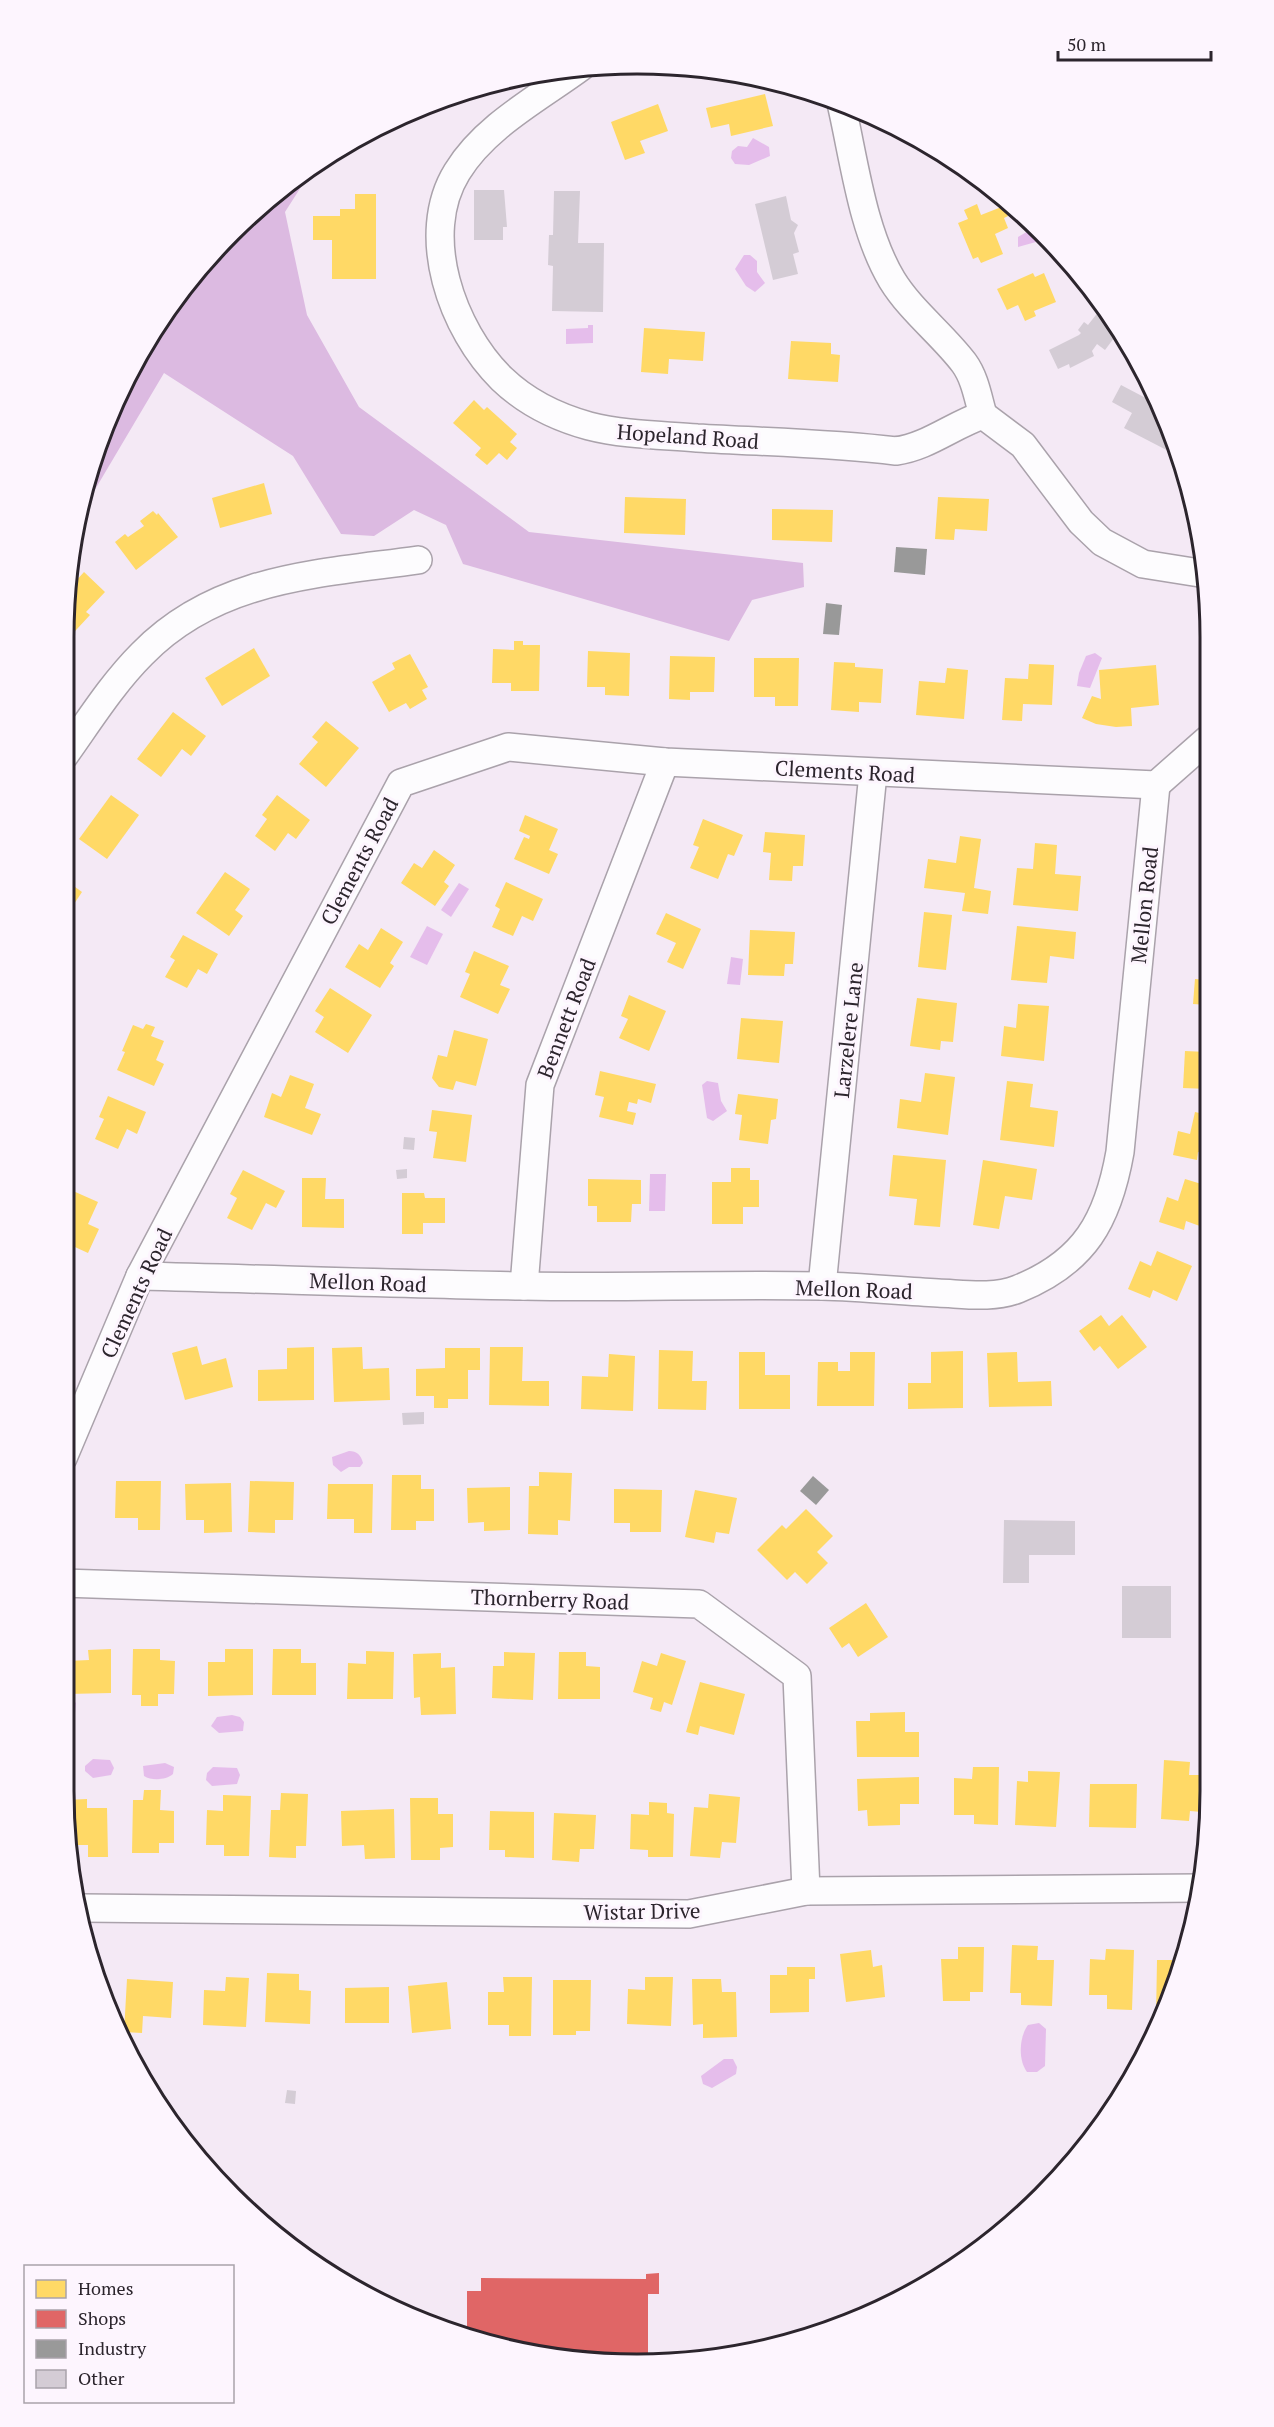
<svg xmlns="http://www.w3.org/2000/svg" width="1274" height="2427" font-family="'PT Serif',serif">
	<rect width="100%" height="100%" fill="#f4e9f5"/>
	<polygon fill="#dcbae1" points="315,165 285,212 307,315 359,407 529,532 803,563 804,587 752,600 729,641 463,564 446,525 414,510 374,536 341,534 293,456 164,373 77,520 83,488 122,383 182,287 259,205"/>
	<g fill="#e5bdeb">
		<polygon points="753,138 769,147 770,156 749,165 735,164 731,158 732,151 738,146 747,147"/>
		<polygon points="1035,227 1044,238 1043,240 1018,247 1018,237"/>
		<polygon points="744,255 750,255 757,261 757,272 765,283 755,292 746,286 735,269"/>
		<polygon points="588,325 593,325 593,343 566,344 566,329 588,328"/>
		<polygon points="1095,653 1102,658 1090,688 1077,686 1079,673 1086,656"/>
		<polygon points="459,883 469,889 451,917 441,910"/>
		<polygon points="427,926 443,934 427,965 410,957"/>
		<polygon points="731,957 743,959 740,985 727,984"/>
		<path d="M707 1081 718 1083 721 1101 727 1111 713 1121 707 1118C705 1106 704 1097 702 1085Z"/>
		<polygon points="650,1174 666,1174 665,1211 649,1211"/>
		<path d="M349 1451C357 1451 361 1455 363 1463L360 1467H349L341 1472 333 1465 332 1457Z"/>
		<polygon points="70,1698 76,1703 74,1723 64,1728 63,1702"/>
		<polygon points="232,1715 240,1717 244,1722 243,1731 219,1733 211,1726 217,1717"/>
		<polygon points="93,1759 110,1760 114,1768 111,1775 93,1778 85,1771 85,1766"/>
		<path d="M165 1763 174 1767 173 1774C166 1780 152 1781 144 1776L143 1766Z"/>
		<polygon points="213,1767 237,1768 240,1775 237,1784 212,1786 206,1780 207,1773"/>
		<path d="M1039 2023 1046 2029 1045 2066 1037 2072H1027C1018 2060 1019 2037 1028 2025Z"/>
		<polygon points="724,2059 733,2059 737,2067 736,2074 712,2088 703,2084 701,2076"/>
	</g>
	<g fill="#ffd966">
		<polygon points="765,94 773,126 731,136 729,124 711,128 706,108"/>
		<polygon points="444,97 422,115 417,109"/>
		<polygon points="658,104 668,131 640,141 645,153 625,160 611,122"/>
		<polygon points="355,194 376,194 376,279 332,279 332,240 313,240 313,216 340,216 340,209 355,209"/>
		<polygon points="977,204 981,215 1004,206 1008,216 1004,218 1008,228 995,234 1003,254 981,263 978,257 973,259 958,223 968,219 964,210"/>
		<polygon points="1033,273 1035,277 1044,273 1056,302 1034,311 1036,316 1025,321 1018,305 1007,310 997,289"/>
		<polygon points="644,328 705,332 703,361 669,359 668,374 641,372"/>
		<polygon points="791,341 831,343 831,354 840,355 838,382 788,379"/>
		<polygon points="474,400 484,410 487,407 517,434 510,442 517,448 507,460 499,453 487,465 475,455 481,448 453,423"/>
		<polygon points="264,483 272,514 220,528 212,498"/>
		<polygon points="625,497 686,499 685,535 624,533"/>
		<polygon points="938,497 989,499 987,531 955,529 954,540 935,539"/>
		<polygon points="772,509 833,510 832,542 772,540"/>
		<polygon points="153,511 157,515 158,513 178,537 136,570 115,542 125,534 128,537 144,526 140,521"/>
		<polygon points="84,572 105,592 86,612 90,615 64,643 65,593"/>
		<polygon points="514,641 523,641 523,645 540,645 539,691 511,691 511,683 492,683 493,649 514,650"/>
		<polygon points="254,648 270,676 222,706 205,678"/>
		<polygon points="588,651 630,653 629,696 605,695 605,687 587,687"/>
		<polygon points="410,654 428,687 422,690 427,699 410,709 406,703 389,712 372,682 395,669 392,663"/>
		<polygon points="670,656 715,657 714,692 690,692 690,700 669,699"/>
		<polygon points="754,658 799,658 798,706 775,706 775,697 754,697"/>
		<polygon points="834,662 855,663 855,667 883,669 881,703 859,702 859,712 831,710"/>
		<polygon points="1029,664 1054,665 1052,705 1023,704 1022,721 1002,720 1005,678 1028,679"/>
		<polygon points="1156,665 1159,705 1131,708 1132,726 1116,727 1096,724 1082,718 1092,696 1101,699 1099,670"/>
		<polygon points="947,668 968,670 964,719 916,715 919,681 945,683"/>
		<polygon points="173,712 206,736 191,756 182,749 161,777 137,759"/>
		<polygon points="326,721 359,748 326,787 299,764 318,742 312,737"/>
		<polygon points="111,795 139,815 107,859 79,839"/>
		<polygon points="277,795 310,820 296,839 288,833 275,851 255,836 267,819 262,815"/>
		<polygon points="525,815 558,829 549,850 558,854 549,874 514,859 524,837 529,839 530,836 519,831"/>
		<polygon points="703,819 743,835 734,856 728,854 718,879 690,868 699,847 693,845"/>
		<polygon points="765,832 805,835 803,866 793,866 792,881 769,880 771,853 763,852"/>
		<polygon points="960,836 981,839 974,888 991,891 988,914 962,911 965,893 924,888 928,859 956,863"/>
		<polygon points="1035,843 1057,845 1055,874 1081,876 1078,911 1013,905 1017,868 1033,869"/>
		<polygon points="434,850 455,865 444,882 449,886 435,906 401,883 414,863 422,868"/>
		<polygon points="1205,869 1207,869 1207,924 1201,923"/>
		<polygon points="225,872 250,889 235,910 243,916 229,936 196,913"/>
		<polygon points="64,879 82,892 64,919"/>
		<polygon points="506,882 543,899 533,921 522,916 513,936 492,927 500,909 495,906"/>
		<polygon points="924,912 952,915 946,970 918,967"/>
		<polygon points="666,913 701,929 683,969 667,962 676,943 656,934"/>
		<polygon points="1017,926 1076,932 1074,959 1050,956 1047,983 1011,980"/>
		<polygon points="381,928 403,942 390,963 394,966 380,988 345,967 359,944 368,950"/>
		<polygon points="750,930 795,932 793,964 785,964 784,976 748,975"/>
		<polygon points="183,935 218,954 207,974 198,969 187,988 165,977 175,960 170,957"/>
		<polygon points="474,951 509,966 500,985 510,989 498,1014 460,997 470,974 465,972"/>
		<polygon points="1195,979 1207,980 1207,1005 1193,1004"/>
		<polygon points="330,988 372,1015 348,1053 315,1032 324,1017 315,1011"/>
		<polygon points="629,995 666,1011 649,1051 619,1038 628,1019 621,1016"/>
		<polygon points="917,998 957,1003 953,1042 941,1041 940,1050 910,1046"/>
		<polygon points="1018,1004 1049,1006 1044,1061 1001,1056 1004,1026 1016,1028"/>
		<polygon points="741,1018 783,1021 779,1063 737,1059"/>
		<polygon points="146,1024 155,1027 151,1036 164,1041 156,1060 164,1064 154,1086 117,1070 125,1052 122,1051 133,1025 143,1029"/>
		<polygon points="454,1030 488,1039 476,1086 456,1081 453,1090 439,1087 432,1078 438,1055 447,1057"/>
		<polygon points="1185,1051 1207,1052 1208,1089 1183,1088"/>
		<polygon points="600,1071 656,1084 651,1103 638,1099 637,1104 629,1102 627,1111 636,1113 633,1125 599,1117 604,1097 595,1095"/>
		<polygon points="925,1073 955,1077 948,1135 897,1128 900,1099 921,1102"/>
		<polygon points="290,1075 314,1084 305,1108 321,1114 312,1135 264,1117 272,1093 281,1097"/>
		<polygon points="1007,1081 1033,1084 1030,1107 1058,1111 1054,1147 1000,1140"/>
		<polygon points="738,1094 778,1099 776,1119 771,1120 768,1144 739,1140 742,1115 735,1114"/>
		<polygon points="108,1096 146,1112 137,1134 127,1129 118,1149 95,1139 104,1119 99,1117"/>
		<polygon points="432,1110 472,1115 466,1162 433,1158 437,1132 429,1131"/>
		<polygon points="1195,1112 1208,1115 1208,1154 1198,1152 1197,1160 1173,1155 1178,1131 1190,1134"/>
		<polygon points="893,1155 946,1160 940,1227 914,1225 917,1199 889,1196"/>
		<polygon points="983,1160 1037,1169 1032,1200 1005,1196 999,1229 973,1225"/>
		<polygon points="731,1168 750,1168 750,1180 759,1180 759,1207 743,1207 743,1224 712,1224 712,1182 731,1182"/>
		<polygon points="243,1170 285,1191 276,1208 266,1203 252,1230 227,1218 237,1198 230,1194"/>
		<polygon points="302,1178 326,1178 325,1199 344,1199 344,1228 302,1227"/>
		<polygon points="588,1179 641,1180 641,1204 632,1204 631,1222 597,1222 597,1206 588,1206"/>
		<polygon points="1185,1179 1208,1186 1208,1229 1186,1221 1184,1230 1159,1222 1167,1197 1178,1201"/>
		<polygon points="64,1187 98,1202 88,1224 99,1229 88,1253 64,1242"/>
		<polygon points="402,1193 424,1193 425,1198 445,1198 445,1223 423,1223 423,1234 402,1234"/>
		<polygon points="1157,1251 1192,1266 1177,1301 1153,1290 1150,1298 1128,1289 1140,1261 1151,1266"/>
		<polygon points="64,1271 73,1275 66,1294 64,1293"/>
		<polygon points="1101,1315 1109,1326 1122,1315 1147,1347 1118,1369 1100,1346 1094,1351 1079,1331"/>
		<polygon points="197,1346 202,1365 226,1358 233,1387 185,1400 172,1353"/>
		<polygon points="314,1347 314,1400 258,1401 258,1370 287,1369 287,1348"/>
		<polygon points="362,1347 363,1369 389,1368 390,1400 334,1402 332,1348"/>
		<polygon points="490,1347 523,1347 522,1381 549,1381 549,1406 489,1405"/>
		<polygon points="445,1348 480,1348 480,1370 468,1370 468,1399 448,1399 448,1408 434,1408 434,1396 416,1396 416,1369 445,1368"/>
		<polygon points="659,1350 693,1351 692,1381 707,1381 706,1410 658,1409"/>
		<polygon points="963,1351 963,1408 908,1409 908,1383 931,1383 931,1352"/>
		<polygon points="739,1352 765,1352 765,1375 790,1375 790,1409 739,1409"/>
		<polygon points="850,1352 875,1352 874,1406 817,1406 818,1362 838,1362 838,1371 850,1371"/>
		<polygon points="1017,1352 1018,1382 1051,1381 1052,1406 989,1407 987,1353"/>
		<polygon points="609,1354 635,1356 633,1411 581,1409 582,1376 608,1377"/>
		<polygon points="539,1472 572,1473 570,1521 558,1520 558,1535 528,1534 529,1486 539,1486"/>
		<polygon points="392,1475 421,1475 421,1489 434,1489 434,1521 416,1521 416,1530 391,1530"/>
		<polygon points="116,1481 161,1481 160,1530 138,1530 138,1518 115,1518"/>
		<polygon points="250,1481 294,1482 293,1520 275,1520 275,1533 248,1532"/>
		<polygon points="231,1483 232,1532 204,1533 204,1520 186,1520 185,1484"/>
		<polygon points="328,1484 373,1484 372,1533 354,1533 354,1519 327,1519"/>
		<polygon points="510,1487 510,1530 484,1531 484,1522 468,1523 467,1488"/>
		<polygon points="614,1489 662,1490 661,1532 630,1532 630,1523 614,1523"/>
		<polygon points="695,1490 737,1498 729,1534 716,1532 714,1543 685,1537"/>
		<polygon points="806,1509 833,1536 817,1552 828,1563 807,1584 795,1572 787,1580 757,1550 782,1525 786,1529"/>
		<polygon points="866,1603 888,1637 858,1657 849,1643 842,1648 829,1628"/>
		<polygon points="111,1649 111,1693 68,1694 67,1661 89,1660 88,1650"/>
		<polygon points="133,1649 160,1649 160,1660 175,1661 174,1694 158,1694 158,1706 141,1706 141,1695 132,1695"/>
		<polygon points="225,1649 253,1649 253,1695 208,1696 208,1662 225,1662"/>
		<polygon points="273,1649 301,1649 301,1663 316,1663 316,1695 272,1695"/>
		<polygon points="366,1651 394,1652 393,1699 347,1699 348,1663 366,1664"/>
		<polygon points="504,1652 535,1653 533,1700 492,1698 493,1666 504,1666"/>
		<polygon points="559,1652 586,1652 586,1666 600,1667 600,1699 558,1699"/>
		<polygon points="441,1653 441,1668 455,1667 456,1714 421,1715 420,1697 414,1698 413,1654"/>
		<polygon points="661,1653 686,1661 672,1705 664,1702 661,1712 650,1709 653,1698 633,1692 642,1661 657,1666"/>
		<polygon points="700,1682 745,1694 734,1735 700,1726 698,1735 686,1732"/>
		<polygon points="905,1712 905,1732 919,1732 919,1757 857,1757 856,1721 870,1721 870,1713"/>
		<polygon points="1164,1760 1190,1762 1189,1775 1204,1775 1202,1812 1190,1811 1189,1821 1161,1819"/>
		<polygon points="973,1767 999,1767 998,1825 974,1824 974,1815 954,1815 954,1778 972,1779"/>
		<polygon points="1028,1771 1060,1772 1056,1827 1015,1825 1017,1781 1028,1782"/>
		<polygon points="919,1777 919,1804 900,1804 900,1825 868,1826 867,1810 858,1811 857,1779"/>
		<polygon points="1090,1784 1137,1784 1136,1828 1089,1827"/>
		<polygon points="144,1790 161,1790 160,1810 174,1811 174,1843 159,1843 159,1853 132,1853 133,1800 143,1800"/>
		<polygon points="281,1793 308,1794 306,1846 296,1846 296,1858 269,1857 271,1810 280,1810"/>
		<polygon points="709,1794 740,1797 736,1843 722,1842 720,1858 690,1856 694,1807 708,1808"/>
		<polygon points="223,1795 251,1796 249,1856 224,1856 224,1845 206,1845 207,1810 223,1811"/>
		<polygon points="410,1798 438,1798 438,1814 453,1814 453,1847 440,1848 440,1860 411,1860"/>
		<polygon points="87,1799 87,1808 107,1808 108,1857 88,1857 88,1845 72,1845 65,1800"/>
		<polygon points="649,1802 667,1803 667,1813 674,1814 673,1857 648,1857 648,1850 630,1849 631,1814 649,1815"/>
		<polygon points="394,1809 395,1858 365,1859 364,1845 342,1846 341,1811"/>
		<polygon points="490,1811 534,1812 534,1858 505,1857 505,1850 489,1850"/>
		<polygon points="554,1813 596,1815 594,1849 580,1849 579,1862 552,1860"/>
		<polygon points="1012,1945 1038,1946 1037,1960 1054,1960 1052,2006 1021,2005 1021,1993 1010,1993"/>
		<polygon points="958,1947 984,1947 983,1992 970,1992 970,2001 943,2001 941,1959 958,1959"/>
		<polygon points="1106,1949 1134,1950 1132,2010 1107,2009 1107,1995 1089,1995 1090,1959 1105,1960"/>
		<polygon points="871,1950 873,1967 882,1965 885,1997 846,2002 840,1954"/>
		<polygon points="1157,1960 1172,1960 1172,1972 1179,1973 1162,2017 1156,2017"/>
		<polygon points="787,1967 815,1967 815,1979 809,1979 809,2012 770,2013 770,1975 787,1975"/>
		<polygon points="267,1973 299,1974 299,1990 311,1991 310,2024 265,2022"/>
		<polygon points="226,1977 249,1978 246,2027 203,2025 204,1990 225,1991"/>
		<polygon points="503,1977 532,1977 531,2036 509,2036 509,2025 488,2025 488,1992 504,1992"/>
		<polygon points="645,1977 673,1977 671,2026 627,2024 628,1989 645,1990"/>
		<polygon points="127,1979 173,1982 171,2018 143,2016 142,2033 124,2032"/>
		<polygon points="692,1979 721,1979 722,1992 736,1992 737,2037 703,2038 703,2024 693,2025"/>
		<polygon points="553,1980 591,1980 590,2031 576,2031 576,2035 553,2035"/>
		<polygon points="447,1982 451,2029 412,2033 408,1986"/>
		<polygon points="389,1987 389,2023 345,2023 345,1988"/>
	</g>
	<polygon fill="#e06666" points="659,2273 659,2294 648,2294 648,2360 489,2345 467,2334 467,2291 481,2291 481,2278 646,2279 646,2274"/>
	<g fill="#999">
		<polygon points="896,547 927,549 925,575 894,572"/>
		<polygon points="826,603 842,605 839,635 823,634"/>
		<polygon points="813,1476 829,1490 816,1505 800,1491"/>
	</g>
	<g fill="#d4ccd5">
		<polygon points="474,190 504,190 507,227 503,227 503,240 474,240"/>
		<polygon points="554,191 580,191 578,243 604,243 603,312 552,311 553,266 548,265 549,235 553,235"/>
		<polygon points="786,196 791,220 798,225 794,233 799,252 793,254 798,274 773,280 755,204"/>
		<polygon points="1103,306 1120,330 1105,350 1097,344 1092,351 1094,356 1070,368 1069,364 1058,369 1049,350 1079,335 1081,333 1078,330 1084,322 1088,325"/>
		<polygon points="1121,385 1161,406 1167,418 1178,456 1124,428 1132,413 1112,402"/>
		<polygon points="404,1137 415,1138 414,1150 403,1149"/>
		<polygon points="407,1169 407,1178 397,1179 396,1170"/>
		<polygon points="424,1412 424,1424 403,1425 402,1413"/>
		<polygon points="1004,1520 1075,1521 1075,1555 1029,1555 1029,1583 1003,1583"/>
		<rect x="1122" y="1586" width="49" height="52"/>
		<polygon points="287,2090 296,2091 295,2104 285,2103"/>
	</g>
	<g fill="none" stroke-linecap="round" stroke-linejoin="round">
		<g stroke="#aaa2ab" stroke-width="30">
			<g id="minor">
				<path d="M581 67C539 98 485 126 457 172 418 235 452 330 502 379 527 403 556 417 589 426 624 435 661 435 697 438 763 442 830 443 896 451 927 447 953 425 983 415L1023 445 1081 522 1102 542 1143 564 1206 574"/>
				<path d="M841 103C854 159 862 230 892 280 911 311 942 334 964 363 975 378 978 398 983 415"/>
				<path d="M64 756C89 721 112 684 142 654 217 577 318 574 418 560"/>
				<path d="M140 1276C268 1279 396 1284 523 1286 623 1288 722 1284 822 1286 860 1287 900 1291 938 1293 964 1294 993 1299 1018 1289 1085 1262 1108 1220 1120 1152L1156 785"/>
				<polyline points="524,1286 540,1085 665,762"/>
				<polyline points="822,1286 873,773"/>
				<polyline points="63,1458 140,1276 401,783 508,747 665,762 1156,785 1207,740"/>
				<polyline points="63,1583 699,1604 797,1676 806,1891"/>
				<polyline points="82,1908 689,1914 806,1891 1200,1888"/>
			</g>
		</g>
		<use href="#minor" stroke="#fdfcfe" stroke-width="27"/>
	</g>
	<g text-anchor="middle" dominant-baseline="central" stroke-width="6" stroke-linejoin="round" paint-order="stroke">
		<g font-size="21" fill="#2c252d" stroke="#fdf5fe">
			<text transform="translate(688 436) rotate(4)">Hopeland Road</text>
			<text transform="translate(845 771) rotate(3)">Clements Road</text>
			<text transform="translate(359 861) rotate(-62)">Clements Road</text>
			<text transform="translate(1144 905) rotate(-84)">Mellon Road</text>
			<text transform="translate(566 1018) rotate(-69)">Bennett Road</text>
			<text transform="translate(848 1030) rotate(-84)">Larzelere Lane</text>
			<text transform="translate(368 1282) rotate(2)">Mellon Road</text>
			<text transform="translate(854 1289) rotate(2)">Mellon Road</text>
			<text transform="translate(136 1293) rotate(-65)">Clements Road</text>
			<text transform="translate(550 1599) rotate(2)">Thornberry Road</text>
			<text transform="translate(642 1911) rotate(-1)">Wistar Drive</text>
		</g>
	</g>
	<path d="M0 0H1274V2427H0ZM637 74H637A563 563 0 0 1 1200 637V1791A563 563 0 0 1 637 2354H637A563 563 0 0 1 74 1791V637A563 563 0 0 1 637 74Z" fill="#fdf5fe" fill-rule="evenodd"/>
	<path fill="none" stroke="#2c252d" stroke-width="3" d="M637 74H637A563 563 0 0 1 1200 637V1791A563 563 0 0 1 637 2354H637A563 563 0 0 1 74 1791V637A563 563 0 0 1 637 74Z"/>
	<rect x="24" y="2265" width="210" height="138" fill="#fdf5fe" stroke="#a9a2aa" stroke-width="1.5"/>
	<rect x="36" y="2280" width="30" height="18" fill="#ffd966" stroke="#a9a2aa" stroke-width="1.5"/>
	<text x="78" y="2295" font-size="18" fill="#2c252d">Homes</text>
	<rect x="36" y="2310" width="30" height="18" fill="#e06666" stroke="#a9a2aa" stroke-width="1.5"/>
	<text x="78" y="2325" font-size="18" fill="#2c252d">Shops</text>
	<rect x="36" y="2340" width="30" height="18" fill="#999999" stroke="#a9a2aa" stroke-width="1.5"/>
	<text x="78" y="2355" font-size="18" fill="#2c252d">Industry</text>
	<rect x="36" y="2370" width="30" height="18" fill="#d4ccd5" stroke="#a9a2aa" stroke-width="1.5"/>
	<text x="78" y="2385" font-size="18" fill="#2c252d">Other</text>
	<path d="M1058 51v9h153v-9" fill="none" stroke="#2c252d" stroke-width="3"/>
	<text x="1067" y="51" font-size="18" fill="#2c252d" stroke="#fdf5fe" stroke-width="4.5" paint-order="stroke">50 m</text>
</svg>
